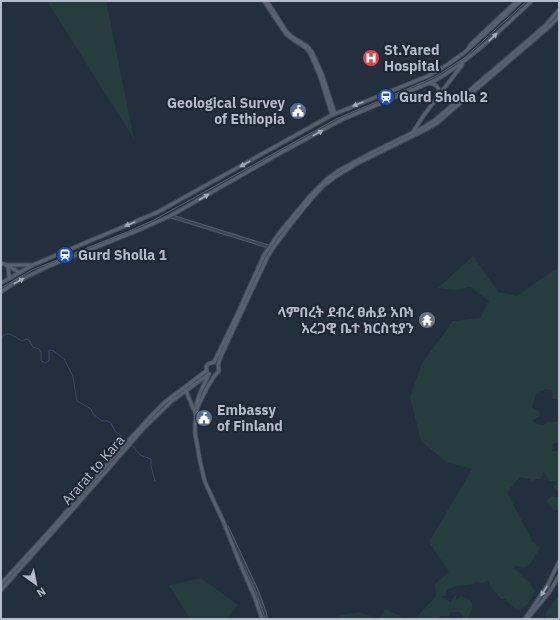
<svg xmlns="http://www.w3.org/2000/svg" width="560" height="620" font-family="'IBM Plex Sans','Noto Sans Ethiopic',sans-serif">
	<rect width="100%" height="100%" fill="#242f3e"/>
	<g fill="#263c3f">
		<polygon points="47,1 106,1 134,139"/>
		<path d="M473 256 498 292 517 296 554 270 559 268V400L553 399 552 390 546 389 536 393 532 408 540 412V416L532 420 537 424 544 425 547 422H559V442L553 444 552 451H559V495L557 490 553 487 557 484 555 481H550L543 472 541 479H536L531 483 530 479 520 477 507 492 532 541 540 548 530 564 525 567 512 566 530 584 535 591 528 604 521 609 514 608 505 599H501L490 586 488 580 482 583 477 581 474 584 456 586 446 590V595L441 597 445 598 450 603 455 595 456 596 457 600 461 596C476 601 474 607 467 619H464L460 612H451L449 617 441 616 439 617V619H415L436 596 435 584 449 572 429 542 472 469 446 462 421 441 410 397 422 363 453 321 480 318 489 301 470 287 457 290 438 288Z"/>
		<polygon points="551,496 559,497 559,509 555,511 546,502"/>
		<polygon points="201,578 238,605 226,619 190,619 169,585"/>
		<polygon points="559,595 559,619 546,619 545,614"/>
		<polygon points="385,609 407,619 337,619 339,616 359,612 379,619"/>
	</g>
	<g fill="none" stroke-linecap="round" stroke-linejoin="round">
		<g stroke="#394c67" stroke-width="1">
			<path d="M1 337C3 336 5 334 7 334 11 333 19 340 23 341L26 339 29 340 33 347 39 349 41 353V361L45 363 49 361V350L54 351 64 359 73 376 75 390 77 401 91 409 93 414 102 421H107L111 423 115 431 127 440"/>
			<polyline points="132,445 140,455 151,459 151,466 155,481"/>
		</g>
		<g stroke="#565f6c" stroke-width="4">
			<g id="minor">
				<polyline points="170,216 273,248"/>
				<polyline points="227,527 257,591 265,613 266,619"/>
			</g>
		</g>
		<g stroke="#414a57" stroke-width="5">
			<g id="major">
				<polyline points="264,1 286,34 295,41 306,48 310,53 320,76 332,115"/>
				<polyline points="267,1 286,31 292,37 307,46 312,52 322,74 335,114"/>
				<polyline points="468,49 471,44 517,1"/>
				<path d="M430 83C438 85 439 88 439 95"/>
				<polyline points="413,132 424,115 462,65"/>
				<polyline points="1,263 4,264 19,272"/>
				<polyline points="7,265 31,265"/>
				<polyline points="8,266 9,277"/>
				<polyline points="1,283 33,265 158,212 332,115 428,76 447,65 465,52 521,1"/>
				<path d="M1 292 16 282 49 266 139 230 170 216 284 151 341 120 436 80C472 59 501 29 532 1"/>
				<polyline points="214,362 236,317 264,255 280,232 309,197 327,179 338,171 371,153 424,127 435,120 545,26 559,10"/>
				<polyline points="207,371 206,367 208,364 214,362"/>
				<polyline points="209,374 200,393 196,405 197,408 195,425 195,433 201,466 205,482 224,523 239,561 255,598 262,619"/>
				<polyline points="186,391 196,415"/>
				<polyline points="197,408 207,388 215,375 219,371 218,365 221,356 267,258 273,248 291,224 312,198 323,186 335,177 356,164 425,130 437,123 551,25 559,16"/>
				<polyline points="1,584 55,525 117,453 152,415 165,402 206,371"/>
				<polyline points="1,590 67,516 143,429 172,401 209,374"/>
				<polyline points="525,619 547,586 559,562"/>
				<polyline points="527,619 548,594 559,576"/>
			</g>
		</g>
		<use href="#minor" stroke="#38414e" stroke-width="2"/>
		<use href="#major" stroke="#56606e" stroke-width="3"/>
		<polyline stroke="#5a6575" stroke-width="1" points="1,288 32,270 127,232 154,220 336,119 426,81 438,75 463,59 527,1"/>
	</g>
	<defs><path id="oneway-solid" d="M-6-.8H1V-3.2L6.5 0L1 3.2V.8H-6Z"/></defs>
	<g fill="#a1aab7">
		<use href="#oneway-solid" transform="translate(493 37) rotate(-43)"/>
		<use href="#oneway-solid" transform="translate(358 104) rotate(158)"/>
		<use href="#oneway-solid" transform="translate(318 133) rotate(-29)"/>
		<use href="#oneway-solid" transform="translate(245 164) rotate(151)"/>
		<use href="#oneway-solid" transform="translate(204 197) rotate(-30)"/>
		<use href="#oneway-solid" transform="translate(130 224) rotate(157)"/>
		<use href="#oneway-solid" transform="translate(19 281) rotate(-28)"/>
		<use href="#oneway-solid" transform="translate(544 591) rotate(123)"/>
	</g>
	<defs>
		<g id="hospital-disc" transform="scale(0.9)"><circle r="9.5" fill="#e0444e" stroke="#1d2633"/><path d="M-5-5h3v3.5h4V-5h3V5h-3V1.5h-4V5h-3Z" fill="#fff"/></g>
		<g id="station-disc" transform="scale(0.9)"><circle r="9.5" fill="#1a4fb4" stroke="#1d2633"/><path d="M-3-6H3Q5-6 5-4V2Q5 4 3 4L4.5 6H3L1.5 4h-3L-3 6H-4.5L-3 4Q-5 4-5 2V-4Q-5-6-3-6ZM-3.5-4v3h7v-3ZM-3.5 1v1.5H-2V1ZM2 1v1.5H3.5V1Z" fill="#fff"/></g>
		<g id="civic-disc" transform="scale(0.9)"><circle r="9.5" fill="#5c6f8a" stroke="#1d2633"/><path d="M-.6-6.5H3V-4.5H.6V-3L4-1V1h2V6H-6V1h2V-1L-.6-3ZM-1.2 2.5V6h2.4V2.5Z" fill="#fff"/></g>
		<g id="temple-disc" transform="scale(0.9)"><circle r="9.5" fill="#6b7280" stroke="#1d2633"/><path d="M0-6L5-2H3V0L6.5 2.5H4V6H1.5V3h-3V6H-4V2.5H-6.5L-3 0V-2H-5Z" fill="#fff"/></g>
	</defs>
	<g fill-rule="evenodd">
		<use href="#hospital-disc" x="371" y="58"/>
		<use href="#station-disc" x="386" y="97"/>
		<use href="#civic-disc" x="298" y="111"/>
		<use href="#station-disc" x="65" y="255"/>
		<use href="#temple-disc" x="427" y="320"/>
		<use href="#civic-disc" x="204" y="418"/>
	</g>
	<g text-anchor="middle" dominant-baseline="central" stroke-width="4" stroke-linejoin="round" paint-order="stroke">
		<g font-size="14" font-weight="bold" fill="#b4bcc9" stroke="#1d2633" text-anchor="start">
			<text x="384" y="50">St.Yared<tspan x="384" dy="16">Hospital</tspan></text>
			<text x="399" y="97">Gurd Sholla 2</text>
			<text x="285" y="103" text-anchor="end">Geological Survey<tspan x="285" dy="16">of Ethiopia</tspan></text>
			<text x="78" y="255">Gurd Sholla 1</text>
			<text x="414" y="312" text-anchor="end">ላምበረት ደብረ ፀሐይ አቡነ<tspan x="414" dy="16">አረጋዊ ቤተ ክርስቲያን</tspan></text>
			<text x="217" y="410">Embassy<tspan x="217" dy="16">of Finland</tspan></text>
		</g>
		<g font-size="14" fill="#b4bcc9" stroke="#1d2633">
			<text transform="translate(93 470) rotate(-49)">Ararat to Kara</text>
		</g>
	</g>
	<rect width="560" height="620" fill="none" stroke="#b4bcc9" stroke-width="4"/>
	<g transform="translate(36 584) rotate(147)" stroke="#1d2633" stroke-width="3" paint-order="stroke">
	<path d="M0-3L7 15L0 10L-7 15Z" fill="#b4bcc9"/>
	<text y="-6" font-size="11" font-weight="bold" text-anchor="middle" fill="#b4bcc9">N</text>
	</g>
</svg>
